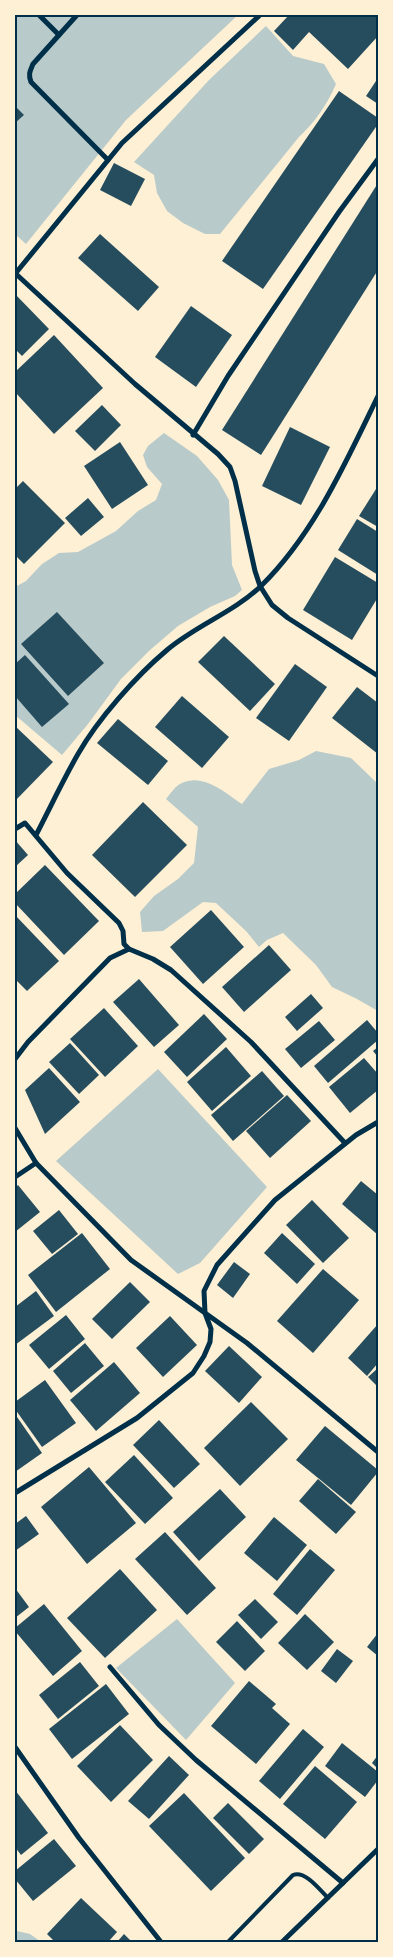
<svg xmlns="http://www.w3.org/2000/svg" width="393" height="1957" font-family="'DejaVu Sans',sans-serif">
	<rect width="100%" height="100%" fill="#fdf0d5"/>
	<g fill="#b9caca">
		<polygon points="15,15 238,15 126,120 26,244 15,234"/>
		<path d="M266 26 293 56 324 64 336 84C327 105 315 122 299 137L220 234H205L183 223 167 211 157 193 154 175 134 162 209 80Z"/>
		<polygon points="164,433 197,456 218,480 229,500 232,565 242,590 235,596 210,607 178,626 150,650 121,679 88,724 62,755 15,715 15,587 26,581 42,564 59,553 78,552 116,531 138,511 156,500 162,484 147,467 143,455 148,446"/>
		<path d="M316 751 351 758 378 784V1011L357 999 332 987 316 965 283 933 267 940 259 947 246 931 216 903 203 902 163 931 142 932 140 912 154 896 178 879 194 863 198 827 166 799C170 794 176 785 182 783 204 773 225 793 242 804L269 769 299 760Z"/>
		<polygon points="158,1069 267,1187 200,1263 178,1274 56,1161"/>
		<polygon points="177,1619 235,1683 186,1740 116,1668"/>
		<polygon points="17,1931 30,1934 41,1942 15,1942 15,1932"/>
	</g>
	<g fill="#264d5e">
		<polygon points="289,15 378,15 378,36 348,69 309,32 293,50 274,31"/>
		<polygon points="378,78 378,104 366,96"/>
		<polygon points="339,91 378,118 378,124 263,289 222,261"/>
		<polygon points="15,106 24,115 15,123"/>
		<polygon points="114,163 145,179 131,206 100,190"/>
		<polygon points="378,183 378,270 261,455 222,430"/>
		<polygon points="100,234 159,287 138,311 78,258"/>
		<polygon points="15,294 49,329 22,356 15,349"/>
		<polygon points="191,306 232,335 196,387 155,357"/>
		<polygon points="54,335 103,388 54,434 15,392 15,372"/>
		<polygon points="102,405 121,425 95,451 75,431"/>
		<polygon points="290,427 330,447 301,505 262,486"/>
		<polygon points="120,442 148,485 112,509 84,466"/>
		<polygon points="23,481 65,523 24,564 17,557 15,559 15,489"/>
		<polygon points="376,489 378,490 378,527 359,516"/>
		<polygon points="88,498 104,517 81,536 65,518"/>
		<polygon points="357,519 378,532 378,575 338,550"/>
		<polygon points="335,557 378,583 378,597 352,640 303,610"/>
		<polygon points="57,612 104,663 68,696 21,644"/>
		<polygon points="224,636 275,684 250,711 198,662"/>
		<polygon points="25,655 69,704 42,727 15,696 15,664"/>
		<polygon points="295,664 327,687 289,741 256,718"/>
		<polygon points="357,687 378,703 378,754 332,718"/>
		<polygon points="182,696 229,737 202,768 155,727"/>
		<polygon points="118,719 168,761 148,785 97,743"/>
		<polygon points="15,726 53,762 15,801"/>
		<polygon points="143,802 187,845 135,897 92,855"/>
		<polygon points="15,840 28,855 15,867"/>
		<polygon points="45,865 99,921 64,955 15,903 15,894"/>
		<polygon points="211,910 244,947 203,984 170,947"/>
		<polygon points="15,915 59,961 27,991 15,979"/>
		<polygon points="269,945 291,970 244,1012 222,987"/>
		<polygon points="139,979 179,1025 154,1047 113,1002"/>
		<polygon points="311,994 323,1008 297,1031 285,1017"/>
		<polygon points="104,1008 138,1046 105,1077 70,1039"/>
		<polygon points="204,1014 227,1039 187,1077 164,1052"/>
		<polygon points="367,1020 378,1033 378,1040 328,1083 314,1066"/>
		<polygon points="319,1021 335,1040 301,1068 285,1049"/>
		<polygon points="70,1043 99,1075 79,1094 49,1062"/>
		<polygon points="226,1047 251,1076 212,1111 187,1082"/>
		<polygon points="378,1047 378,1057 373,1051"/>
		<polygon points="364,1058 378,1074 378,1090 350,1113 329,1087"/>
		<polygon points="49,1068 80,1102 45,1134 25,1090"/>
		<polygon points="262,1071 284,1096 233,1141 211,1115"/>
		<polygon points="287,1095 311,1121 270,1158 246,1131"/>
		<polygon points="361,1181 378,1195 378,1235 342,1204"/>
		<polygon points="18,1185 40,1212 15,1232 15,1188"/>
		<polygon points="312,1200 349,1238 323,1263 286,1225"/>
		<polygon points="59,1210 78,1234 52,1254 33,1231"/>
		<polygon points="82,1233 110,1269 56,1312 28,1275"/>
		<polygon points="282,1233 315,1264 297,1284 264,1253"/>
		<polygon points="234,1262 250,1274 233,1298 217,1285"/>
		<polygon points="323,1269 359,1300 313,1353 277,1321"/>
		<polygon points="130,1282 150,1302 112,1339 92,1319"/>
		<polygon points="36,1291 54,1316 15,1345 15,1307"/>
		<polygon points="66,1315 85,1339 49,1369 29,1345"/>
		<polygon points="170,1316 197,1345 163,1377 136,1348"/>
		<polygon points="378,1324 378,1363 367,1376 348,1358"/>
		<polygon points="85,1343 104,1366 71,1393 53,1371"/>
		<polygon points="229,1346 262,1377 239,1403 205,1371"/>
		<polygon points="114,1362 140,1393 96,1431 70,1400"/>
		<polygon points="378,1368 378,1387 368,1377"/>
		<polygon points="45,1380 76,1423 42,1447 15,1409 15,1402"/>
		<polygon points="251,1402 288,1439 240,1486 204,1448"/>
		<polygon points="15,1414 42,1453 15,1472"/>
		<polygon points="159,1420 200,1464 174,1488 133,1445"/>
		<polygon points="325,1426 378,1470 378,1472 351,1505 296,1460"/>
		<polygon points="134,1455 173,1498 145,1524 105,1482"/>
		<polygon points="89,1467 136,1523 87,1564 41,1507"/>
		<polygon points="318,1479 356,1512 336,1534 299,1501"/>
		<polygon points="220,1489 246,1517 199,1561 173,1532"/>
		<polygon points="26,1516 39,1534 15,1551 15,1524"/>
		<polygon points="274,1517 307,1545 277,1581 244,1553"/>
		<polygon points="165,1532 216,1588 187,1615 135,1559"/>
		<polygon points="310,1549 335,1570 297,1615 273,1594"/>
		<polygon points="120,1569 157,1610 105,1658 67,1618"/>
		<polygon points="15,1588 29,1607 15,1618"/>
		<polygon points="255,1599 278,1622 261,1639 238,1615"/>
		<polygon points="44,1604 82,1651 53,1676 15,1631 15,1628"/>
		<polygon points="305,1614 334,1642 307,1670 278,1643"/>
		<polygon points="237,1621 265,1651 245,1671 216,1642"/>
		<polygon points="378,1633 378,1656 367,1647"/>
		<polygon points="337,1649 353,1661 336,1683 321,1671"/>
		<polygon points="80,1662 99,1686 58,1719 39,1695"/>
		<polygon points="249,1681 276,1704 272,1708 290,1724 256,1764 211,1726"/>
		<polygon points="106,1684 129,1714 72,1759 49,1729"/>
		<polygon points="120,1725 153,1760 111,1802 77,1766"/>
		<polygon points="303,1729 324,1747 280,1799 259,1781"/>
		<polygon points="342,1743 378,1772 378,1780 365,1797 325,1766"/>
		<polygon points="378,1755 378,1769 372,1763"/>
		<polygon points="169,1756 189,1775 149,1819 128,1801"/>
		<polygon points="315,1766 357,1802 325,1839 283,1804"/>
		<polygon points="15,1790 48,1833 21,1855 15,1847"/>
		<polygon points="184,1793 245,1858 211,1891 149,1826"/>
		<polygon points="228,1803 264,1839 249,1854 213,1818"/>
		<polygon points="54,1839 76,1866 33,1901 15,1879 15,1871"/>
		<polygon points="81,1898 117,1932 108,1942 55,1942 47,1934"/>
		<polygon points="124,1934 132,1942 117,1942"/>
	</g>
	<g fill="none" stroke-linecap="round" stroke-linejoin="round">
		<path stroke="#003049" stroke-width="4" d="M228 1942 293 1875C305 1870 320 1890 328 1898"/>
		<g stroke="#003049" stroke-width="5">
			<polyline points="39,15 59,35"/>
			<path d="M77 15 33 64C30 71 28 74 31 82L108 160"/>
			<polyline points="15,273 135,384 218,454 230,467 235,481 255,571 260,586 272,605 288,618 378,676"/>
			<polyline points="15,274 122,143 260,15"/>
			<polyline points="193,435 228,376 339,212 378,159"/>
			<polyline points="15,829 25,823 67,873 119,923 123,931 124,944 129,949 153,959 171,970 251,1042 345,1143"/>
			<path d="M36 835C50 808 63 780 78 754 98 719 136 676 167 650 195 626 234 612 261 586 314 534 346 462 378 396"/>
			<polyline points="15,1059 28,1042 110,958 129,949"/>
			<polyline points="15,1128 36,1163 131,1260 247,1343 378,1452"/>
			<polyline points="15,1177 36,1163"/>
			<polyline points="15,1493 137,1418 193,1373 204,1356 210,1342 211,1329 205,1313 204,1291 217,1265 275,1200 356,1135 378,1122"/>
			<polyline points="110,1667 159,1725 196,1760 343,1883"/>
			<polyline points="15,1747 79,1838 161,1942"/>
			<polyline points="282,1942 378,1849"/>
		</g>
	</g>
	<rect width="393" height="1957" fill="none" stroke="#fdf0d5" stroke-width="32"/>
	<rect x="16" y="16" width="361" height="1925" fill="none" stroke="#003049" stroke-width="2"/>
</svg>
